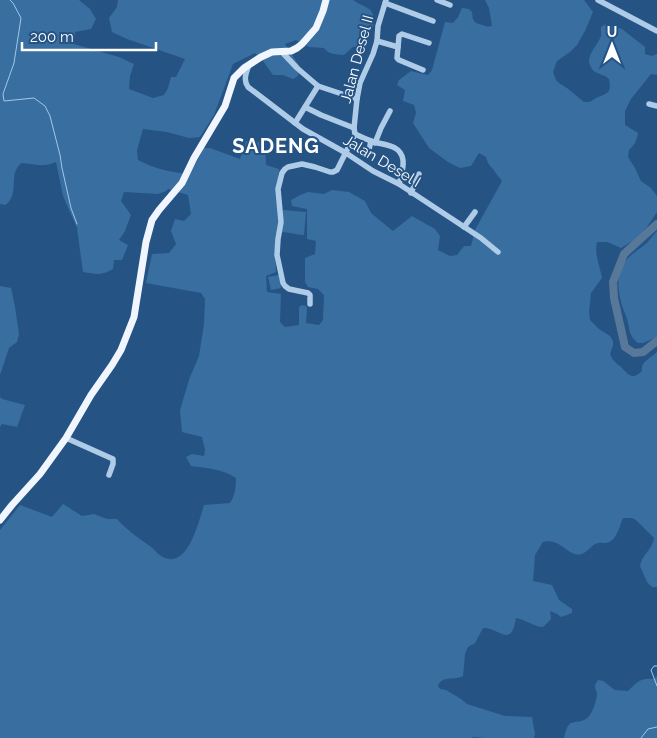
<svg xmlns="http://www.w3.org/2000/svg" width="657" height="738" font-family="Raleway,sans-serif">
	<rect width="100%" height="100%" fill="#255384"/>
	<g fill="#396ea1">
		<path d="M0 0H79L90 9 96 19 91 29 75 32 74 44 119 57 134 64 130 76 129 89 153 98 164 95 168 88 171 77H176L185 59 127 39 112 32 109 18 117 7 118 0H353C366 9 377 7 373 27L360 28 359 47H353L344 55C336 54 329 55 324 48L309 47 296 40 285 44 300 67 298 76 293 79 283 75H273L263 61 255 53 233 64 214 115 200 137 189 138 167 132 143 129 137 150 138 160C153 168 172 173 190 174L204 148H210L240 159 246 141 265 143 266 165 279 169 277 192 279 217 275 248 276 272 266 276 267 292 281 294 280 322 285 327 299 325V307L302 305 306 306 307 308 306 323 319 325 323 320 324 295 318 289 308 287 305 282V258L315 254 316 241 307 239V209L292 206 291 200 300 195 308 192 324 194 332 190 349 192 365 201 371 213 393 231 412 216 435 229 440 236 438 250 450 256 457 255 464 246H471L475 230 502 181 488 163 486 157 479 153 471 166 460 168 448 162 429 148 413 123 416 113 414 105 403 101 405 90 397 85 399 80 411 71 428 75 432 70 445 22 453 23 458 17 462 8C478 9 469 16 475 22 476 23 482 25 483 25 489 27 486 27 492 26L489 8 485 0H584L593 12 585 31 577 45 570 52 557 61 553 72 556 80 559 83 567 88 584 102C591 102 590 102 596 98 606 93 612 95 609 79 604 74 595 74 592 69 583 57 597 47 601 36 601 34 601 29 601 27L606 24 622 29 645 47V54L652 56 657 54V75L651 74 631 99 625 111V125L638 133C637 139 635 145 629 150L628 157 635 168 641 181 651 188 657 196V212L647 227 636 239 621 248 607 242H597C594 254 600 266 602 278L591 293 589 312 590 320 599 329 610 336 613 341V346L610 354C612 360 616 363 621 367 628 374 632 381 642 371 640 362 651 358 657 352V587H652L647 582 640 566C642 554 653 549 654 538L636 520 632 518H623C619 527 617 541 606 543 602 543 599 542 595 544 590 547 587 552 582 554 568 558 561 537 543 542L535 555 533 581 552 585 559 600 572 609V613L567 615 561 617 557 614 550 611 551 619 543 627C535 627 526 620 516 618 511 650 499 627 483 628L475 643 468 647 465 654 463 676C454 681 442 675 438 686L440 689 446 690 461 699 467 704 505 716 532 717 535 734 534 738H485L473 737 472 738H0V530L20 505 52 517 63 504 82 516 94 514 107 519H117C127 530 138 538 150 546 155 550 159 556 165 558 189 567 199 520 204 505L230 503C235 496 236 486 236 478 222 469 207 468 191 466L186 457 192 454 204 456 205 450 202 437 182 432 180 410 190 377 199 356 204 324 205 299 201 293 146 283 152 254 169 253 176 244 171 231 175 219 184 221 191 214 188 195 168 189 166 191 158 194 124 192 121 201 131 215 125 231 119 240 128 245 122 260H114L113 269C101 276 96 274 83 272L77 228 63 196 56 162C43 168 35 164 21 163 20 165 17 167 16 170 11 181 18 197 5 205L0 204Z"/>
		<path d="M283 210 306 212 304 235C296 235 289 232 281 232Z"/>
		<path d="M657 231V337L643 343H638C627 334 631 329 626 316 618 297 613 274 628 258 634 252 641 248 647 243 650 239 654 235 657 231Z"/>
		<polygon points="279,275 281,288 271,290 268,277"/>
		<polygon points="0,286 11,288 15,307 19,334 17,342 9,348 0,375"/>
		<polygon points="0,397 2,399 25,405 17,427 2,424 0,427"/>
		<path d="M657 676V738H564C569 716 572 726 586 719 592 716 597 700 597 693 596 691 595 688 595 685L598 680 603 681 615 690 628 691C638 682 639 678 654 679Z"/>
	</g>
	<g fill="none" stroke-linecap="round" stroke-linejoin="round">
		<g stroke="#a3c7e9" stroke-width="1">
			<polyline points="10,0 13,3 21,18 14,63 3,94 4,101 34,98 45,106 50,116 60,155 62,168 71,208 77,224"/>
			<polyline points="657,666 654,666 651,670 657,686"/>
			<polyline points="641,738 648,729 657,727"/>
		</g>
		<polyline stroke="#58789a" stroke-width="8" points="657,224 624,254 613,282 614,298 625,347 634,353 643,352 657,341"/>
		<g stroke="#aecbe8" stroke-width="5.5">
			<polyline points="437,0 450,5"/>
			<polyline points="598,0 657,31"/>
			<polyline points="385,3 433,21"/>
			<polyline points="377,41 398,47 397,58 399,60 423,70"/>
			<polyline points="398,47 399,36 402,34 429,43"/>
			<polyline points="281,51 297,68 318,86 357,99"/>
			<path d="M249 65C246 73 243 80 248 87L303 129 346 153 373 171 399 184 481 238 498 252"/>
			<polyline points="649,104 657,106"/>
			<polyline points="305,107 321,115 354,128"/>
			<polyline points="295,123 318,86"/>
			<path d="M355 134C361 137 368 140 374 142 385 145 401 145 403 160 404 168 401 176 399 184"/>
			<polyline points="375,143 381,128 390,111"/>
			<polyline points="368,154 371,141"/>
			<polyline points="411,193 419,174"/>
			<polyline points="464,227 475,212"/>
			<polyline points="310,304 310,295 308,293 289,289 285,286 283,283 277,255 278,239 281,222 278,189 282,173 285,169 288,167 302,164 315,167 330,172 333,172 337,170 355,134 354,128 357,99 360,83 373,54 377,41 378,26 386,0"/>
			<polyline points="66,438 113,459 113,464 109,475"/>
		</g>
		<polyline stroke="#f1f6fe" stroke-width="7" points="0,520 12,505 40,474 66,438 91,395 112,365 121,350 134,317 146,242 152,220 159,210 182,183 194,158 225,106 234,78 244,68 261,57 272,52 291,51 297,48 302,44 316,28 323,11 326,0"/>
	</g>
	<g text-anchor="middle" dominant-baseline="central" stroke-width="4" stroke-linejoin="round" paint-order="stroke">
		<g font-size="15" fill="#fff" stroke="#255384">
			<text transform="translate(357 59) rotate(-75)">Jalan Desel II</text>
			<text transform="translate(382 161) rotate(31)">Jalan Desel I</text>
		</g>
		<g font-size="20" font-weight="bold" letter-spacing="1" fill="#fff" stroke="#255384">
			<text x="276" y="146">SADENG</text>
		</g>
	</g>
	<g transform="translate(612 45)" stroke="#255384" stroke-width="4" paint-order="stroke">
	<path d="M0-4L9 19L0 12L-9 19Z" fill="#ffffff"/>
	<text y="-8" font-size="14" font-weight="bold" text-anchor="middle" fill="#ffffff">U</text>
	</g>
	<path d="M22 42v8h134v-8" fill="none" stroke="#ffffff" stroke-width="2.5"/>
	<text x="30" y="42" font-size="15" fill="#ffffff" stroke="#255384" stroke-width="4" paint-order="stroke">200 m</text>
</svg>
